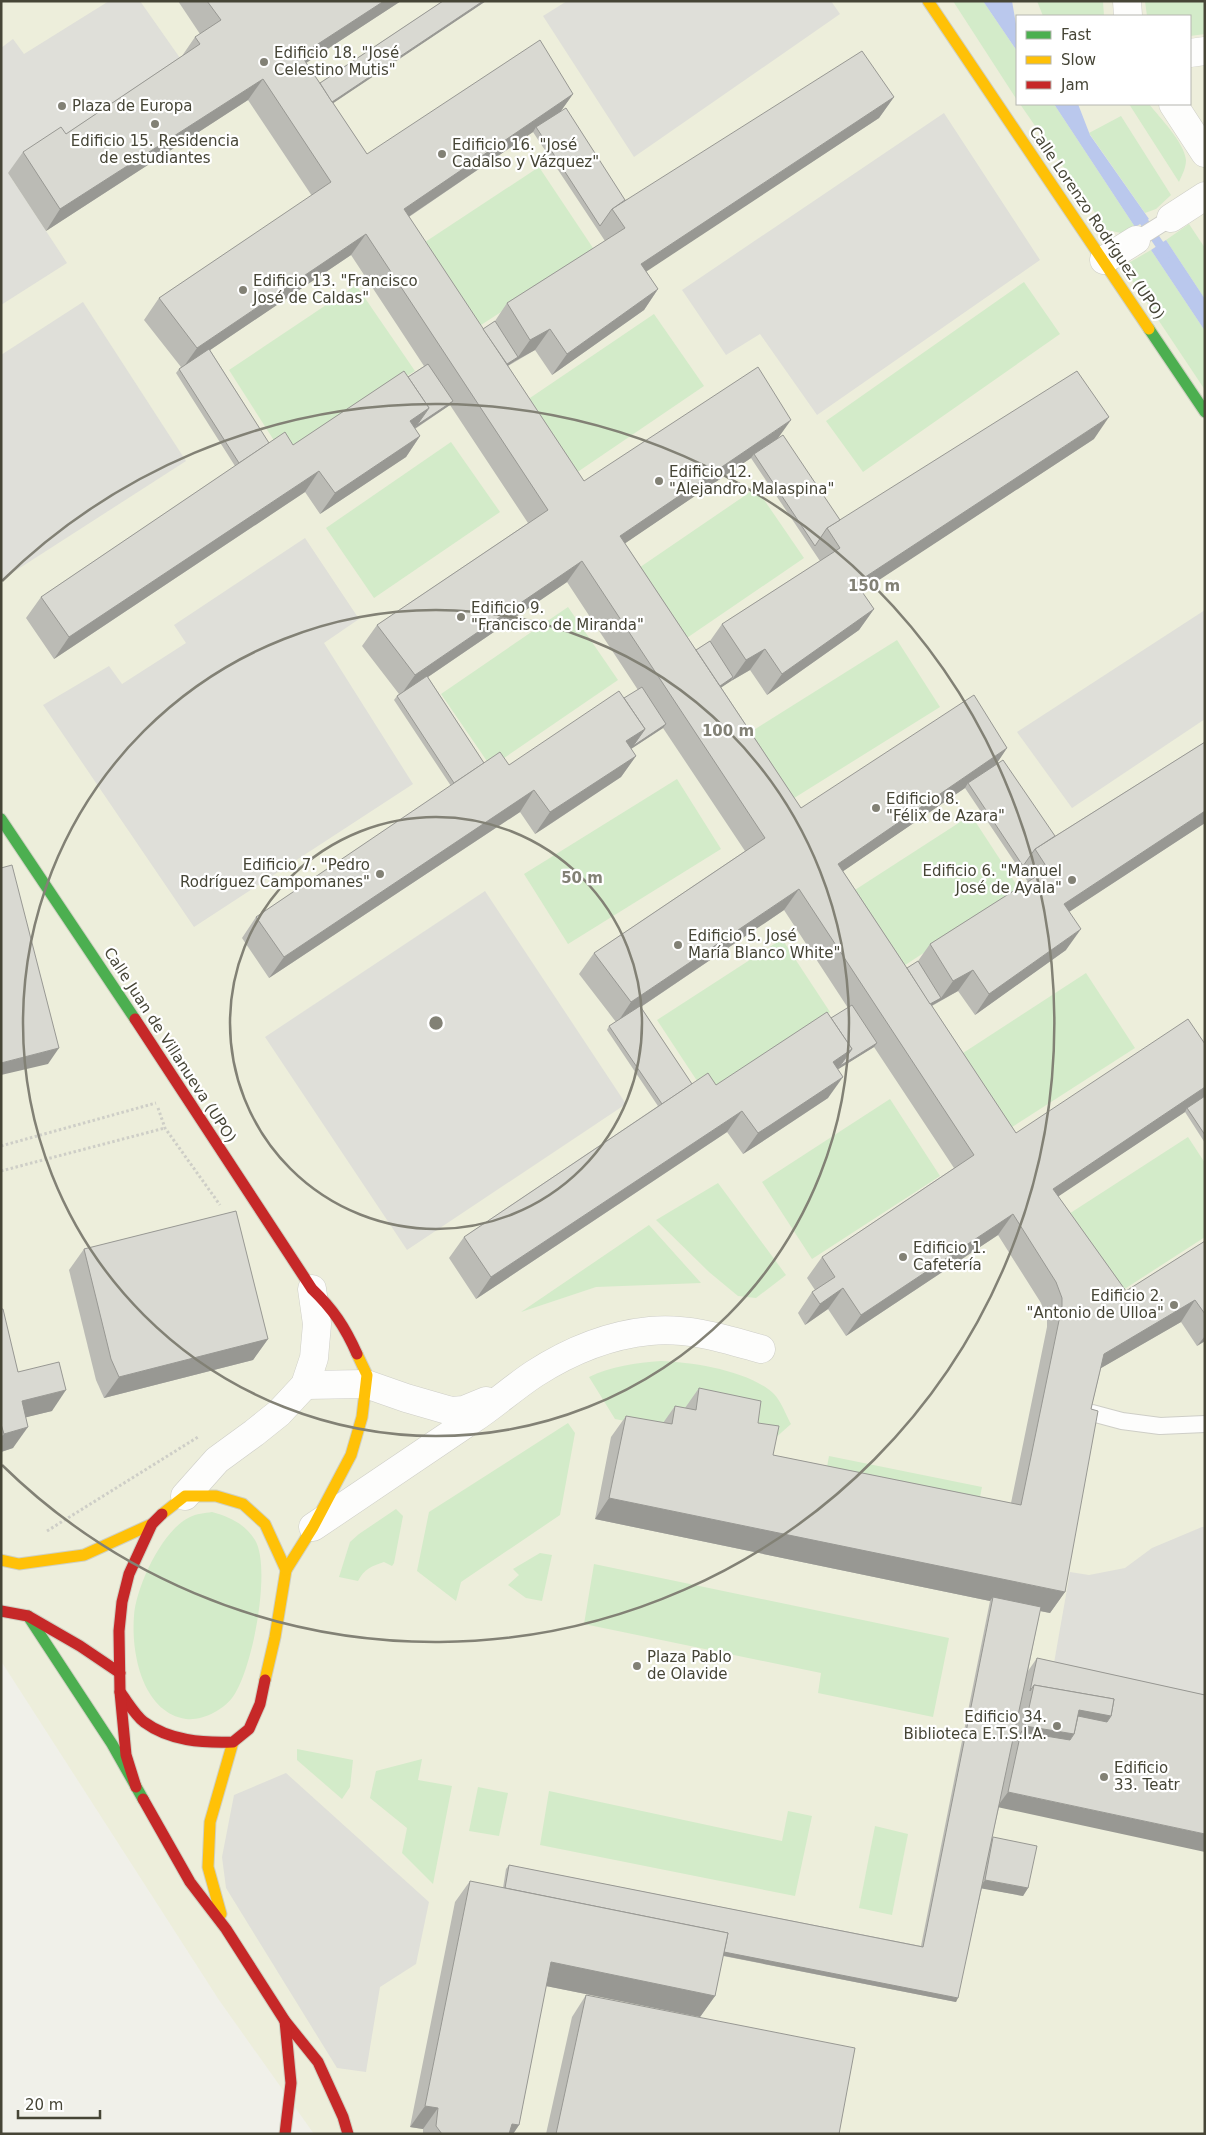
<svg xmlns="http://www.w3.org/2000/svg" width="1206" height="2135" font-family="'DejaVu Sans',sans-serif">
	<rect width="100%" height="100%" fill="#f0f0e9"/>
	<path fill="#edeedb" fill-rule="evenodd" d="M1 1H1205V2134H314L219 2000 1 1661ZM1017 16H1190V104H1017Z"/>
	<g fill="#d3ebc9">
		<polygon points="953,1 983,1 1017,51 1017,100"/>
		<polygon points="1037,1 1103,1 1104,16 1043,16"/>
		<polygon points="1145,1 1205,1 1205,34 1190,36 1190,16 1147,16"/>
		<polygon points="1020,104 1054,104 1135,227 1121,233 1107,230"/>
		<path d="M1129 104H1149C1160 118 1184 142 1186 160 1186 168 1182 175 1179 182Z"/>
		<polygon points="1121,116 1171,195 1156,209 1145,213 1089,133"/>
		<polygon points="539,167 595,251 464,336 413,250"/>
		<polygon points="1189,224 1205,248 1205,299 1166,240"/>
		<polygon points="1151,250 1205,331 1205,390 1127,273 1125,265"/>
		<polygon points="1024,282 1060,334 863,472 826,421"/>
		<polygon points="356,285 415,371 282,453 229,370"/>
		<polygon points="654,314 704,386 576,473 527,400"/>
		<polygon points="451,442 500,512 374,598 326,528"/>
		<polygon points="756,488 804,558 678,644 630,574"/>
		<polygon points="568,607 618,680 491,767 441,694"/>
		<polygon points="897,640 940,707 791,800 749,733"/>
		<polygon points="677,779 721,849 568,944 524,874"/>
		<polygon points="971,815 1020,890 893,973 844,897"/>
		<polygon points="782,939 830,1012 705,1093 657,1020"/>
		<polygon points="1086,973 1135,1048 1009,1129 960,1055"/>
		<polygon points="890,1099 940,1176 812,1259 762,1182"/>
		<polygon points="1188,1137 1205,1163 1205,1237 1109,1299 1058,1221"/>
		<polygon points="718,1183 786,1275 756,1298 738,1296 709,1272 656,1220"/>
		<polygon points="649,1225 701,1283 596,1287 521,1312"/>
		<path d="M661 1361C693 1362 750 1371 774 1394 781 1401 786 1415 791 1424L764 1448 615 1419 589 1377C611 1366 636 1363 661 1361Z"/>
		<polygon points="568,1423 575,1433 560,1515 461,1582 456,1601 417,1571 429,1512"/>
		<polygon points="829,1456 982,1487 978,1507 825,1478"/>
		<path d="M396 1509 403 1516 394 1563 392 1566 384 1562C372 1566 364 1569 358 1581L339 1577 350 1542 359 1534Z"/>
		<path d="M212 1512C230 1517 245 1524 255 1540 272 1568 252 1673 232 1698 223 1710 202 1721 186 1719 142 1712 131 1652 134 1616 136 1587 162 1530 190 1517 196 1514 205 1513 212 1512Z"/>
		<polygon points="540,1553 552,1555 542,1601 526,1598 508,1585 519,1575 513,1569"/>
		<polygon points="594,1564 949,1638 933,1717 818,1693 821,1673 584,1624"/>
		<polygon points="297,1749 353,1760 350,1787 342,1799 297,1760"/>
		<polygon points="422,1759 418,1780 452,1786 433,1884 402,1853 407,1828 370,1798 376,1771"/>
		<polygon points="478,1787 508,1793 499,1836 469,1831"/>
		<polygon points="549,1791 782,1841 788,1811 812,1816 795,1896 540,1845"/>
		<polygon points="875,1826 908,1834 892,1915 859,1908"/>
	</g>
	<g fill="#dfdfd9">
		<polygon points="109,1 140,1 180,58 8,173 67,263 1,305 1,48 13,39 24,54"/>
		<polygon points="567,1 831,1 840,14 634,157 543,16"/>
		<polygon points="944,113 1040,260 817,415 760,334 726,355 682,290"/>
		<polygon points="83,302 186,461 1,580 1,355"/>
		<polygon points="305,538 359,619 324,643 413,784 194,927 43,705 109,666 122,684 186,643 174,625"/>
		<polygon points="1205,610 1205,719 1072,808 1017,732"/>
		<polygon points="485,891 626,1104 407,1250 265,1037"/>
		<polygon points="1202,1527 1205,1527 1205,1698 1054,1663 1070,1572 1089,1575 1125,1568 1152,1548"/>
		<polygon points="286,1773 429,1902 416,1964 380,1987 366,2072 337,2068 226,1888 222,1857 234,1795"/>
	</g>
	<g fill="#bac8ed">
		<polygon points="983,1 1012,1 1016,24 1017,24 1017,51"/>
		<polygon points="1054,104 1078,104 1090,135 1149,219 1135,227"/>
		<polygon points="1166,240 1205,299 1205,331 1151,250"/>
	</g>
	<g fill="none" stroke-linecap="round" stroke-linejoin="round">
		<polyline stroke="#bac8ed" stroke-width="9" points="1138,213 1166,254"/>
		<g stroke="#cecec7" stroke-width="18">
			<g id="lane">
				<polyline points="1136,240 1171,218"/>
				<polyline points="1092,1413 1122,1421 1160,1426 1205,1424"/>
			</g>
		</g>
		<g stroke="#cecec7" stroke-width="29">
			<g id="street">
				<polyline points="1127,1 1128,16"/>
				<polyline points="1190,53 1205,51"/>
				<polyline points="1173,104 1205,153"/>
				<polyline points="1171,218 1205,196"/>
				<polyline points="1104,260 1136,240"/>
				<polyline points="305,1385 366,1384 406,1398 451,1411 464,1410 486,1401"/>
				<polyline points="185,1496 217,1460 254,1433 279,1413 305,1385 314,1358 317,1324 312,1289"/>
				<path d="M313 1527C367 1491 420 1455 473 1419 494 1405 513 1388 534 1374 568 1352 609 1335 650 1331 688 1327 725 1339 761 1349"/>
			</g>
		</g>
		<g stroke="#cfd0c2" stroke-width="13">
			<g id="fast">
				<polyline points="1149,329 1205,412"/>
				<polyline points="1,819 135,1019"/>
				<polyline points="28,1616 112,1744 143,1799"/>
			</g>
		</g>
		<g stroke="#cfd0c2" stroke-width="13">
			<g id="slow">
				<polyline points="928,1 1149,329"/>
				<polyline points="162,1514 185,1496 216,1496 243,1504 265,1524 286,1570 275,1637 265,1680"/>
				<polyline points="1,1560 19,1564 84,1555 152,1524"/>
				<polyline points="286,1570 313,1527 351,1455 362,1417 367,1375 357,1354"/>
				<polyline points="221,1914 208,1867 210,1822 233,1742"/>
			</g>
		</g>
		<g stroke="#cfd0c2" stroke-width="13">
			<g id="jam">
				<path d="M135 1019 312 1289C333 1309 345 1327 357 1354"/>
				<polyline points="1,1611 28,1616 80,1646 120,1673"/>
				<path d="M120 1692C127 1701 135 1715 144 1722 170 1741 202 1743 233 1742L249 1729 260 1704 265 1680"/>
				<polyline points="136,1787 126,1755 120,1692 119,1631 122,1602 129,1574 152,1524 162,1514"/>
				<polyline points="143,1799 190,1882 226,1929 285,2021 318,2062 343,2117 348,2134"/>
				<polyline points="285,2021 291,2083 285,2134"/>
			</g>
		</g>
		<g stroke="#cecec7" stroke-width="3" stroke-dasharray="2.5 2.5" stroke-linecap="butt">
			<polyline points="158,1108 165,1128 220,1205"/>
			<polyline points="1,1146 156,1103"/>
			<polyline points="1,1171 165,1128"/>
			<polyline points="47,1531 198,1437"/>
		</g>
		<use href="#lane" stroke="#fdfdfc" stroke-width="16"/>
		<use href="#street" stroke="#fdfdfc" stroke-width="28"/>
		<use href="#fast" stroke="#4caf50" stroke-width="11"/>
		<use href="#slow" stroke="#ffc107" stroke-width="11"/>
		<use href="#jam" stroke="#c62828" stroke-width="11"/>
	</g>
	<g fill="#bbbbb5" fill-rule="evenodd">
		<path d="M178 1H401L306 63 320 83 443 1H486L333 103 367 154 573 94 561 111 625 200 894 97 879 118 646 271 658 289 644 310 552 375 535 350 508 366 584 481 779 438 840 520 1094 439 861 591 874 609 859 630 767 695 750 670 731 681 721 687 801 808 1007 748 995 766 1055 836 1205 742V823L1069 912 1066 950 975 1015 958 991 932 1006 1016 1133 1205 1044V1143L1185 1112 1058 1196 1126 1291 1205 1241V1341L1197 1346 1181 1322 1101 1368 1091 1409 1065 1592 1050 1613 1040 1611 1028 1671 1037 1658 1205 1695 999 1807 992 1838 1028 1888 1023 1896 982 1888 956 2002 723 1956 715 1996 700 2017 546 1986 519 2125 513 2134H423V2129L410 2127 455 1902 470 1881 503 1888 506 1869 509 1865 921 1946 990 1601 595 1519 611 1437 626 1416 663 1423 675 1406 685 1408 699 1388 758 1423 773 1455 1011 1503 1047 1327V1319L1041 1303 998 1235 846 1336 828 1309 805 1325 798 1313 812 1292 815 1290 807 1278 822 1257 954 1168 874 1047 838 1069 828 1098 754 1147 743 1154 727 1132 476 1299 449 1258 464 1237 658 1106 607 1030 609 1026 616 1022 579 974 594 953 745 851 663 728 631 749 636 756 621 777 546 827 535 834 520 812 269 978 242 938 256 917 451 786 394 700 397 696 399 694 362 646 377 625 528 523 450 405 415 429 420 436 406 457 320 514 305 492 54 659 26 618 41 597 235 466 176 373 179 369 181 367 144 320 159 298 312 196 248 100 46 231 8 173 23 152 66 134 182 56 195 37 200 34ZM533 132 605 241 507 303 495 321 483 329 409 217ZM351 255 424 366 408 377 293 445 269 443 210 350ZM751 458 820 561 722 624 710 641 696 650 625 543ZM567 582 638 690 509 765 484 763 428 677ZM965 788 1028 882 930 944 918 961 907 968 843 871ZM784 910 848 1008 831 1018 716 1085 692 1084 641 1007Z"/>
		<polygon points="84,1249 268,1339 253,1360 104,1398 96,1380 69,1270"/>
		<polygon points="1,1309 18,1372 52,1411 26,1417 13,1448 1,1452"/>
		<polygon points="586,1995 839,2134 546,2134 572,2017"/>
	</g>
	<g fill="#989893">
		<polygon points="384,1 401,1 286,76 301,55"/>
		<polygon points="483,1 486,1 314,116 317,112"/>
		<polygon points="263,79 248,100 46,231 60,209"/>
		<polygon points="573,94 558,115 536,127 533,132 389,230 404,209"/>
		<polygon points="894,97 879,118 626,285 641,264"/>
		<polygon points="366,234 351,255 182,369 197,348"/>
		<polygon points="658,289 644,310 552,375 567,354"/>
		<polygon points="550,329 535,350 515,361 487,379 490,375 518,357 530,340"/>
		<polygon points="453,401 450,405 414,429 417,425"/>
		<polygon points="429,408 414,429 410,421"/>
		<polygon points="1109,417 1094,439 841,605 856,583"/>
		<polygon points="791,420 776,441 754,454 751,458 605,557 620,536"/>
		<polygon points="420,436 406,457 320,514 335,493"/>
		<polygon points="319,471 305,492 54,659 69,637"/>
		<polygon points="582,561 567,582 400,696 415,675"/>
		<polygon points="874,609 859,630 767,695 782,674"/>
		<polygon points="765,649 750,670 731,681 746,660"/>
		<polygon points="733,677 731,681 701,701 703,697"/>
		<polygon points="666,724 663,728 611,762 626,741 645,729"/>
		<polygon points="1007,748 993,769 968,783 965,788 823,885 838,864"/>
		<polygon points="636,756 621,777 535,834 550,812"/>
		<polygon points="534,790 520,812 269,978 284,957"/>
		<polygon points="1205,811 1205,823 1049,925 1064,904"/>
		<polygon points="799,889 784,910 617,1023 631,1002"/>
		<polygon points="1081,929 1066,950 975,1015 989,994"/>
		<polygon points="973,970 958,991 911,1017 913,1013 941,998 953,981"/>
		<polygon points="877,1043 874,1047 837,1070 840,1066"/>
		<polygon points="59,1048 48,1064 1,1075 1,1063"/>
		<polygon points="852,1049 840,1066 837,1070 833,1062"/>
		<polygon points="843,1077 828,1098 754,1147 743,1154 758,1133"/>
		<polygon points="1205,1087 1205,1098 1187,1108 1185,1112 1038,1210 1053,1189"/>
		<polygon points="742,1111 727,1132 476,1299 491,1277"/>
		<polygon points="1013,1214 998,1235 846,1336 861,1315"/>
		<polygon points="843,1288 828,1309 805,1325 820,1304"/>
		<polygon points="1195,1300 1181,1322 1089,1375 1104,1354"/>
		<polygon points="1205,1336 1205,1341 1197,1346"/>
		<polygon points="268,1339 253,1360 104,1398 119,1377"/>
		<polygon points="66,1390 52,1411 7,1422 22,1401"/>
		<polygon points="28,1427 13,1448 1,1452 1,1437 4,1434"/>
		<polygon points="609,1498 1065,1592 1050,1613 992,1601 993,1597 990,1601 595,1519"/>
		<polygon points="1033,1691 1111,1716 1096,1737"/>
		<polygon points="1025,1726 1074,1734 1059,1755 1021,1732 1010,1747"/>
		<polygon points="1008,1792 1205,1834 1205,1852 997,1807"/>
		<polygon points="985,1880 1028,1888 1023,1896 979,1888"/>
		<polygon points="501,1907 958,1998 956,2002 498,1911"/>
		<polygon points="551,1962 715,1996 700,2017 536,1984"/>
		<polygon points="425,2106 438,2108 423,2129 410,2127"/>
		<polygon points="512,2124 519,2125 513,2134 505,2134"/>
	</g>
	<g fill="#d9d9d2" stroke="#989893">
		<polygon points="207,1 384,1 301,55 367,154 540,40 573,94 404,209 584,481 758,367 791,420 620,536 801,808 974,695 1007,748 838,864 1016,1133 1188,1019 1205,1044 1205,1087 1053,1189 1126,1291 1205,1241 1205,1314 1195,1300 1104,1354 1091,1409 1098,1411 1065,1592 609,1498 626,1416 672,1424 675,1406 696,1410 699,1388 761,1401 758,1423 779,1426 773,1455 1021,1505 1062,1306 1062,1298 1056,1282 1013,1214 861,1315 843,1288 820,1304 812,1292 835,1277 822,1257 974,1155 799,889 631,1002 594,953 765,838 582,561 415,675 377,625 548,510 366,234 197,348 159,298 331,182 263,79 60,209 23,152 61,127 66,134 200,44 195,37 221,20"/>
		<polygon points="443,1 483,1 332,102 320,83"/>
		<polygon points="862,51 894,97 641,264 658,289 567,354 550,329 530,340 507,303 625,228 612,209"/>
		<polygon points="566,108 625,200 612,209 600,226 536,127"/>
		<polygon points="495,321 518,357 507,364 483,329"/>
		<polygon points="209,349 269,443 239,463 179,369"/>
		<polygon points="428,364 453,401 417,425 429,408 408,377"/>
		<polygon points="404,371 429,408 410,421 420,436 335,493 319,471 69,637 41,597 285,432 293,445"/>
		<polygon points="1077,371 1109,417 856,583 874,609 782,674 765,649 746,660 722,624 840,548 827,528"/>
		<polygon points="783,435 840,520 827,528 815,546 754,454"/>
		<polygon points="710,641 733,677 720,686 696,650"/>
		<polygon points="427,676 484,763 454,783 397,696"/>
		<polygon points="642,687 666,724 633,746 645,729 624,698"/>
		<polygon points="619,691 645,729 626,741 636,756 550,812 534,790 284,957 256,917 500,752 509,765"/>
		<polygon points="1205,742 1205,811 1064,904 1081,929 989,994 973,970 953,981 930,944 1048,869 1035,849"/>
		<polygon points="1003,760 1055,836 1035,849 1023,866 968,783"/>
		<polygon points="12,865 59,1048 1,1063 1,868"/>
		<polygon points="918,961 941,998 930,1004 907,968"/>
		<polygon points="852,1005 877,1043 840,1066 852,1049 831,1018"/>
		<polygon points="640,1006 692,1084 662,1104 609,1026"/>
		<polygon points="827,1012 852,1049 833,1062 843,1077 769,1126 758,1133 742,1111 491,1277 464,1237 708,1073 716,1085"/>
		<polygon points="1205,1096 1205,1135 1187,1108"/>
		<polygon points="236,1211 268,1339 119,1377 111,1359 84,1249"/>
		<polygon points="1,1309 3,1309 18,1372 59,1362 66,1390 22,1401 28,1427 4,1434 1,1424"/>
		<polygon points="993,1597 1041,1607 958,1998 724,1952 728,1933 505,1888 509,1865 923,1947"/>
		<polygon points="1037,1658 1205,1695 1205,1834 1008,1792 1021,1732 1070,1740 1074,1734 1078,1716 1107,1722 1111,1716 1114,1699 1034,1685 1030,1691"/>
		<polygon points="1034,1685 1114,1699 1111,1716 1079,1710 1074,1734 1025,1726"/>
		<polygon points="993,1837 1037,1846 1028,1888 985,1880"/>
		<polygon points="470,1881 728,1933 715,1996 551,1962 519,2125 512,2124 509,2134 442,2134 436,2126 438,2108 425,2106"/>
		<polygon points="586,1995 855,2048 839,2134 556,2134"/>
	</g>
	<g fill="none" stroke="#828175" stroke-width="2.5">
		<circle cx="436" cy="1023" r="206"/>
		<circle cx="436" cy="1023" r="413"/>
		<path d="M2 581A619 619 0 1 1 2 1465"/>
	</g>
	<g fill="#828175" stroke="#fff" stroke-width="2">
		<circle cx="264" cy="62" r="5"/>
		<circle cx="62" cy="106" r="5"/>
		<circle cx="155" cy="124" r="5"/>
		<circle cx="442" cy="154" r="5"/>
		<circle cx="243" cy="290" r="5"/>
		<circle cx="659" cy="481" r="5"/>
		<circle cx="461" cy="617" r="5"/>
		<circle cx="876" cy="808" r="5"/>
		<circle cx="380" cy="874" r="5"/>
		<circle cx="1072" cy="880" r="5"/>
		<circle cx="678" cy="945" r="5"/>
		<circle cx="903" cy="1257" r="5"/>
		<circle cx="1174" cy="1305" r="5"/>
		<circle cx="637" cy="1666" r="5"/>
		<circle cx="1057" cy="1726" r="5"/>
		<circle cx="1104" cy="1777" r="5"/>
	</g>
	<g text-anchor="middle" dominant-baseline="central" stroke-width="4.5" stroke-linejoin="round" paint-order="stroke">
		<g font-size="15" fill="#464536" stroke="#fff" text-anchor="start">
			<text x="274" y="53">Edificio 18. "José<tspan x="274" dy="17">Celestino Mutis"</tspan></text>
			<text x="72" y="106">Plaza de Europa</text>
			<text x="155" y="141" text-anchor="middle">Edificio 15. Residencia<tspan x="155" dy="17">de estudiantes</tspan></text>
			<text x="452" y="145">Edificio 16. "José<tspan x="452" dy="17">Cadalso y Vázquez"</tspan></text>
			<text x="253" y="281">Edificio 13. "Francisco<tspan x="253" dy="17">José de Caldas"</tspan></text>
			<text x="669" y="472">Edificio 12.<tspan x="669" dy="17">"Alejandro Malaspina"</tspan></text>
			<text x="471" y="608">Edificio 9.<tspan x="471" dy="17">"Francisco de Miranda"</tspan></text>
			<text x="886" y="799">Edificio 8.<tspan x="886" dy="17">"Félix de Azara"</tspan></text>
			<text x="370" y="865" text-anchor="end">Edificio 7. "Pedro<tspan x="370" dy="17">Rodríguez Campomanes"</tspan></text>
			<text x="1062" y="871" text-anchor="end">Edificio 6. "Manuel<tspan x="1062" dy="17">José de Ayala"</tspan></text>
			<text x="688" y="936">Edificio 5. José<tspan x="688" dy="17">María Blanco White"</tspan></text>
			<text x="913" y="1248">Edificio 1.<tspan x="913" dy="17">Cafetería</tspan></text>
			<text x="1164" y="1296" text-anchor="end">Edificio 2.<tspan x="1164" dy="17">"Antonio de Ulloa"</tspan></text>
			<text x="647" y="1657">Plaza Pablo<tspan x="647" dy="17">de Olavide</tspan></text>
			<text x="1047" y="1717" text-anchor="end">Edificio 34.<tspan x="1047" dy="17">Biblioteca E.T.S.I.A.</tspan></text>
			<text x="1114" y="1768">Edificio<tspan x="1114" dy="17">33. Teatr</tspan></text>
		</g>
		<g font-size="15" fill="#464536" stroke="#fff">
			<text transform="translate(1097 223) rotate(56)">Calle Lorenzo Rodríguez (UPO)</text>
			<text transform="translate(170 1045) rotate(57)">Calle Juan de Villanueva (UPO)</text>
		</g>
	</g>
	<circle cx="436" cy="1023" r="8" fill="#828175" stroke="#fff" stroke-width="2.5"/>
	<g font-size="15" text-anchor="middle" font-weight="bold" fill="#828175" stroke="#fff" stroke-width="4.5" stroke-linejoin="round" paint-order="stroke">
		<text x="874" y="591">150 m</text>
		<text x="728" y="736">100 m</text>
		<text x="582" y="883">50 m</text>
	</g>
	<rect width="1206" height="2135" fill="none" stroke="#464536" stroke-width="5"/>
	<rect x="1016" y="15" width="175" height="90" fill="#ffffff" stroke="#b5b5af"/>
	<rect x="1026" y="31" width="25" height="8" fill="#4caf50" stroke="#b5b5af"/>
	<text x="1061" y="40" font-size="15" fill="#464536">Fast</text>
	<rect x="1026" y="56" width="25" height="8" fill="#ffc107" stroke="#b5b5af"/>
	<text x="1061" y="65" font-size="15" fill="#464536">Slow</text>
	<rect x="1026" y="81" width="25" height="8" fill="#c62828" stroke="#b5b5af"/>
	<text x="1061" y="90" font-size="15" fill="#464536">Jam</text>
	<path d="M18 2110v8h82v-8" fill="none" stroke="#464536" stroke-width="2.5"/>
	<text x="25" y="2110" font-size="15" fill="#464536" stroke="#ffffff" stroke-width="4" paint-order="stroke">20 m</text>
</svg>
